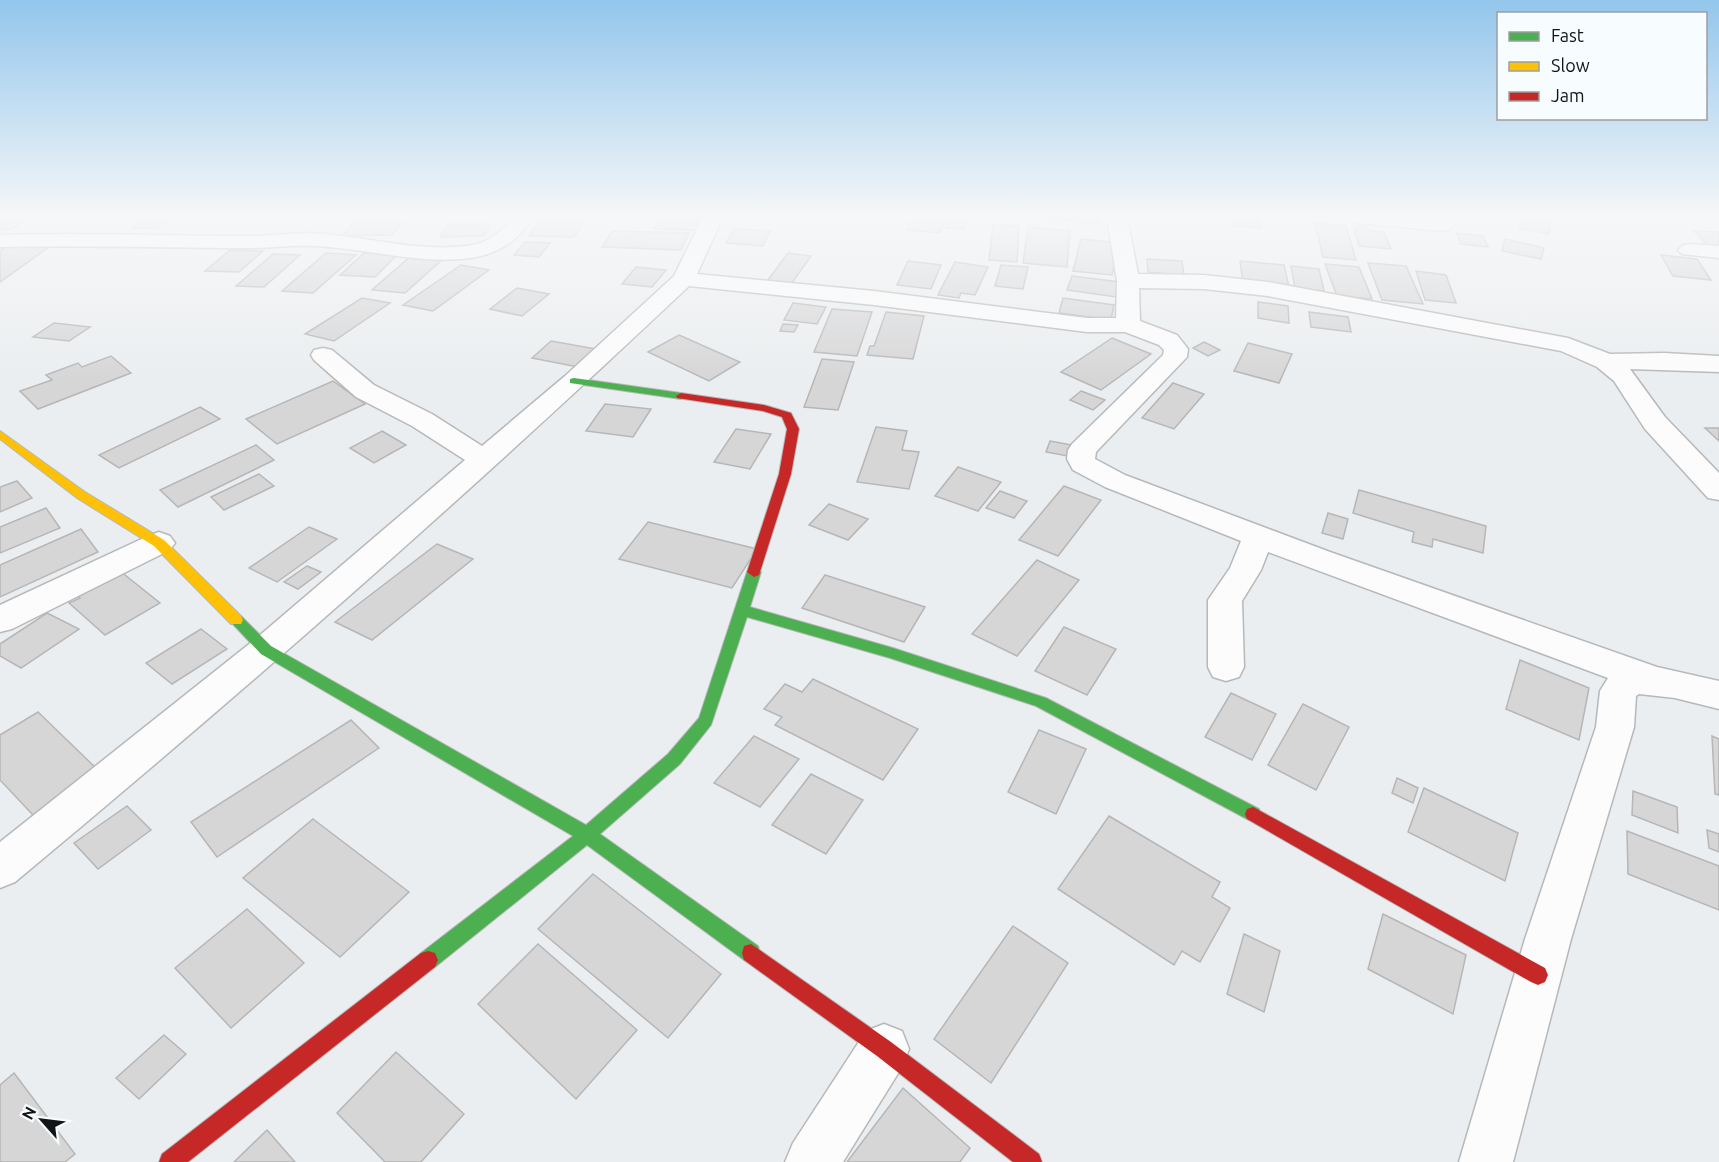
<svg xmlns="http://www.w3.org/2000/svg" width="1719" height="1162" font-family="Ubuntu,sans-serif">
	<rect width="100%" height="100%" fill="#ebeef0"/>
	<g fill="#d6d6d7" stroke="#b6b6b7" stroke-width="1.5">
		<polygon points="30,217 12,229 0,229 1,217"/>
		<polygon points="145,217 169,217 157,228 132,228"/>
		<polygon points="357,217 398,217 396,220 354,220"/>
		<polygon points="661,217 702,217 696,230 655,229"/>
		<polygon points="913,217 946,217 940,233 907,230"/>
		<polygon points="950,217 969,217 964,229 946,228"/>
		<polygon points="1040,217 1100,217 1099,223 1040,219"/>
		<polygon points="1230,217 1258,217 1261,228 1232,226"/>
		<polygon points="1521,217 1551,222 1549,234 1519,228"/>
		<polygon points="539,221 584,222 574,237 529,236"/>
		<polygon points="402,222 392,235 342,236 353,223"/>
		<polygon points="1315,223 1346,226 1356,260 1323,257"/>
		<polygon points="449,224 492,224 484,236 440,237"/>
		<polygon points="993,225 1019,226 1017,262 989,260"/>
		<polygon points="1357,226 1367,227 1368,230 1384,232 1391,249 1359,246 1354,229 1358,229"/>
		<polygon points="1028,227 1070,231 1067,267 1023,263"/>
		<polygon points="734,229 770,231 763,246 726,243"/>
		<polygon points="612,231 689,233 681,250 602,247"/>
		<polygon points="1694,231 1719,232 1719,246 1708,245"/>
		<polygon points="1456,233 1483,236 1488,247 1461,244"/>
		<polygon points="1081,239 1118,243 1112,275 1073,271"/>
		<polygon points="1505,239 1544,248 1541,259 1502,251"/>
		<polygon points="525,242 550,243 539,257 514,255"/>
		<polygon points="5,247 49,247 0,282 0,251"/>
		<polygon points="230,250 263,251 239,272 205,271"/>
		<polygon points="326,253 356,255 313,293 282,291"/>
		<polygon points="364,253 397,255 375,277 340,275"/>
		<polygon points="788,253 811,256 789,287 765,284"/>
		<polygon points="273,254 300,255 264,287 236,286"/>
		<polygon points="412,255 444,258 405,293 372,290"/>
		<polygon points="1661,255 1697,259 1711,280 1673,276"/>
		<polygon points="1147,259 1182,261 1184,275 1148,272"/>
		<polygon points="908,261 941,265 931,289 897,285"/>
		<polygon points="1240,261 1284,265 1289,287 1243,283"/>
		<polygon points="955,262 988,267 975,295 961,293 959,298 938,295"/>
		<polygon points="1368,263 1406,266 1423,304 1382,300"/>
		<polygon points="1325,264 1359,267 1372,299 1337,296"/>
		<polygon points="461,265 489,270 433,311 403,305"/>
		<polygon points="1001,265 1028,267 1023,289 995,286"/>
		<polygon points="1291,266 1319,269 1324,291 1295,288"/>
		<polygon points="636,267 666,270 652,287 622,284"/>
		<polygon points="1416,271 1446,275 1456,303 1425,300"/>
		<polygon points="1072,276 1120,282 1116,297 1067,290"/>
		<polygon points="517,288 549,294 522,316 490,309"/>
		<polygon points="362,298 390,303 334,341 305,334"/>
		<polygon points="1063,298 1114,305 1111,320 1059,313"/>
		<polygon points="1258,302 1288,306 1289,323 1258,318"/>
		<polygon points="793,303 826,307 817,324 784,320"/>
		<polygon points="832,309 872,312 857,356 814,352"/>
		<polygon points="886,312 924,316 913,359 867,355 870,346 874,346"/>
		<polygon points="1309,312 1348,317 1351,332 1311,327"/>
		<polygon points="54,323 90,327 69,341 33,337"/>
		<polygon points="783,324 798,325 794,332 780,331"/>
		<polygon points="679,335 740,362 709,381 648,352"/>
		<polygon points="1112,338 1151,354 1101,390 1061,372"/>
		<polygon points="551,341 596,349 578,367 532,358"/>
		<polygon points="1204,342 1220,350 1208,356 1193,348"/>
		<polygon points="1248,343 1292,354 1279,383 1234,371"/>
		<polygon points="111,356 131,373 38,409 20,391 52,380 46,375 78,363 82,367"/>
		<polygon points="822,359 854,362 838,410 804,407"/>
		<polygon points="333,381 365,404 277,444 246,419"/>
		<polygon points="1173,383 1204,394 1174,429 1142,418"/>
		<polygon points="1081,391 1105,400 1093,410 1070,400"/>
		<polygon points="605,404 651,409 633,437 586,431"/>
		<polygon points="200,407 220,419 119,468 99,455"/>
		<polygon points="876,427 907,431 902,450 919,452 909,489 857,482"/>
		<polygon points="1705,428 1719,428 1719,441"/>
		<polygon points="736,429 771,434 750,469 714,462"/>
		<polygon points="382,431 406,445 374,463 350,448"/>
		<polygon points="1050,441 1077,446 1073,457 1046,452"/>
		<polygon points="256,445 274,460 178,507 160,490"/>
		<polygon points="958,467 1001,482 978,511 935,496"/>
		<polygon points="259,474 274,486 224,510 211,497"/>
		<polygon points="17,481 32,498 0,512 0,487"/>
		<polygon points="1064,486 1101,500 1058,556 1019,540"/>
		<polygon points="1359,490 1486,526 1483,553 1433,539 1432,547 1412,542 1414,532 1353,513"/>
		<polygon points="1000,491 1027,501 1014,518 986,508"/>
		<polygon points="829,504 868,519 848,540 809,525"/>
		<polygon points="46,508 60,528 0,553 0,527"/>
		<polygon points="1328,513 1348,519 1343,539 1322,533"/>
		<polygon points="648,522 757,549 732,588 619,559"/>
		<polygon points="309,527 337,539 277,582 249,568"/>
		<polygon points="81,529 98,552 0,597 0,565"/>
		<polygon points="437,544 473,559 372,640 335,622"/>
		<polygon points="1037,560 1079,580 1017,656 972,634"/>
		<polygon points="307,566 321,572 298,589 284,582"/>
		<polygon points="120,571 160,603 105,635 69,603 80,598 76,594"/>
		<polygon points="825,575 925,607 904,642 802,608"/>
		<polygon points="47,613 79,629 21,668 0,656 0,644"/>
		<polygon points="1064,627 1116,649 1087,695 1035,671"/>
		<polygon points="201,629 227,649 172,684 146,663"/>
		<polygon points="1520,660 1589,688 1579,740 1506,709"/>
		<polygon points="813,679 918,729 883,780 775,725 782,717 764,709 785,684 802,692"/>
		<polygon points="1231,693 1276,714 1252,760 1205,737"/>
		<polygon points="1303,704 1349,727 1316,790 1268,765"/>
		<polygon points="38,712 99,771 33,815 0,780 0,735"/>
		<polygon points="351,720 379,748 217,857 191,822"/>
		<polygon points="1039,730 1086,749 1056,814 1008,792"/>
		<polygon points="754,736 799,759 760,807 714,783"/>
		<polygon points="1712,736 1719,739 1719,795 1715,794"/>
		<polygon points="811,774 863,800 826,854 772,825"/>
		<polygon points="1397,778 1418,788 1413,803 1392,793"/>
		<polygon points="1424,788 1518,833 1505,881 1408,832"/>
		<polygon points="1633,791 1677,807 1678,833 1632,815"/>
		<polygon points="127,806 151,830 98,869 74,843"/>
		<polygon points="1109,816 1220,882 1212,897 1230,908 1200,962 1182,951 1174,965 1058,889"/>
		<polygon points="313,819 409,892 340,957 243,878"/>
		<polygon points="1707,830 1719,834 1719,852 1709,848"/>
		<polygon points="1627,831 1719,866 1719,910 1628,874"/>
		<polygon points="593,874 721,974 668,1038 538,929"/>
		<polygon points="247,909 304,963 231,1028 175,968"/>
		<polygon points="1383,914 1466,955 1453,1014 1368,969"/>
		<polygon points="1013,926 1068,963 991,1083 934,1039"/>
		<polygon points="1244,934 1280,951 1264,1012 1227,994"/>
		<polygon points="538,944 637,1030 576,1099 478,1004"/>
		<polygon points="164,1035 186,1054 139,1099 116,1078"/>
		<polygon points="396,1052 464,1114 421,1162 385,1162 337,1113"/>
		<polygon points="14,1073 75,1154 65,1162 0,1162 0,1085"/>
		<polygon points="903,1088 970,1148 960,1162 847,1162"/>
		<polygon points="267,1130 295,1162 234,1162"/>
	</g>
	<g fill="none" stroke-linecap="round" stroke-linejoin="round">
		<g stroke="#b6b8b9" stroke-width="3">
			<g id="street">
				<path d="M514 217H534C518 240 499 254 471 258 419 265 366 248 313 246 292 245 271 248 250 248 166 248 83 245 0 247V235C84 232 167 236 251 236 270 236 290 233 310 233 363 235 419 254 473 245 489 242 504 230 514 217Z"/>
				<path d="M703 217H723L697 274 874 291 1087 318H1116L1117 281 1107 217H1127L1138 274 1204 275 1268 282 1568 338 1610 354 1664 353 1719 356V372L1630 369 1665 417 1719 473V500L1708 498 1645 429 1614 381 1597 367 1561 351 1268 296 1204 289 1139 288 1140 321 1177 335 1188 349 1187 357 1096 452 1095 459 1125 475 1330 552 1657 667 1719 681V709L1675 698 1639 694 1636 696 1634 727 1571 939 1513 1162H1459L1525 939 1596 727 1600 691 1608 678 1268 552 1261 570 1242 601 1244 667 1239 677 1226 681 1213 677 1208 667V600L1230 568 1241 541 1105 487 1073 470 1067 459 1068 450 1072 444 1163 355 1164 350 1159 345 1125 332H1087L874 305 689 286C471 492 246 690 15 882L0 888V842L253 641 465 460 412 426 356 397 314 360 311 355 314 350 323 348 332 350 374 385 432 414 482 446 565 376 674 276Z"/>
				<polygon points="1347,217 1426,217 1451,221 1454,225 1451,229 1444,231 1357,223 1350,221"/>
				<polygon points="1689,244 1719,246 1719,258 1682,254 1678,250 1682,246"/>
				<polygon points="159,532 170,536 175,543 170,550 12,629 0,632 0,605 148,536"/>
				<polygon points="884,1024 902,1031 909,1049 902,1067 843,1162 785,1162 793,1143 866,1031"/>
			</g>
		</g>
		<g stroke="#b6b8b9" stroke-width="2">
			<g id="fast">
				<polygon points="574,378 681,393 686,396 681,399 570,383 570,379"/>
				<polygon points="754,567 761,572 750,607 893,648 1046,698 1259,809 1261,814 1259,819 1253,821 1247,819 1036,706 890,658 747,617 711,725 680,764 600,834 758,946 760,953 758,960 751,962 744,960 587,845 435,967 428,969 421,967 418,960 421,953 573,836 261,654 229,620 231,616 241,616 271,646 586,825 668,754 699,718 747,572"/>
			</g>
		</g>
		<g stroke="#b6b8b9" stroke-width="2">
			<polygon id="slow" points="0,431 85,492 164,540 241,616 243,620 241,624 231,624 154,546 77,498 0,439"/>
		</g>
		<g stroke="#b6b8b9" stroke-width="2">
			<g id="jam">
				<polygon points="681,393 764,405 791,413 799,429 791,474 759,575 754,577 747,572 779,474 787,429 782,417 763,411 677,398 676,396"/>
				<polygon points="1253,807 1545,968 1548,975 1545,982 1538,985 1531,982 1247,819 1245,814 1247,809"/>
				<polygon points="751,944 891,1042 1039,1154 1042,1162 1013,1162 877,1056 744,960 742,953 744,946"/>
				<polygon points="428,951 435,953 438,960 435,967 188,1162 159,1162 162,1154 421,953"/>
			</g>
		</g>
		<use href="#street" fill="#fcfcfd" fill-rule="evenodd"/>
		<use href="#fast" fill="#4caf50" fill-rule="evenodd"/>
		<use href="#slow" fill="#ffc107" fill-rule="evenodd"/>
		<use href="#jam" fill="#c62828" fill-rule="evenodd"/>
	</g>
	<linearGradient id="sky" x2="0" y2="1"><stop stop-color="#93c6ec"/><stop offset="0.57" stop-color="#f6f7f8"/><stop offset="1" stop-color="#f6f7f8" stop-opacity="0"/></linearGradient>
	<rect width="1719" height="380" fill="url(#sky)"/>
	<rect x="1497" y="12" width="210" height="108" fill="#f7fcfe" stroke="#9c9fa1" stroke-width="1.5"/>
	<rect x="1509" y="32" width="30" height="9" fill="#4caf50" stroke="#9c9fa1" stroke-width="1.5"/>
	<text x="1551" y="42" font-size="18" fill="#131415">Fast</text>
	<rect x="1509" y="62" width="30" height="9" fill="#ffc107" stroke="#9c9fa1" stroke-width="1.5"/>
	<text x="1551" y="72" font-size="18" fill="#131415">Slow</text>
	<rect x="1509" y="92" width="30" height="9" fill="#c62828" stroke="#9c9fa1" stroke-width="1.5"/>
	<text x="1551" y="102" font-size="18" fill="#131415">Jam</text>
	<g transform="translate(42 1120) rotate(298)" stroke="#f7fcfe" stroke-width="4.5" paint-order="stroke">
	<path d="M0-4.5L10 22L0 15L-10 22Z" fill="#131415"/>
	<text y="-9" font-size="16" font-weight="bold" text-anchor="middle" fill="#131415">N</text>
	</g>
</svg>
